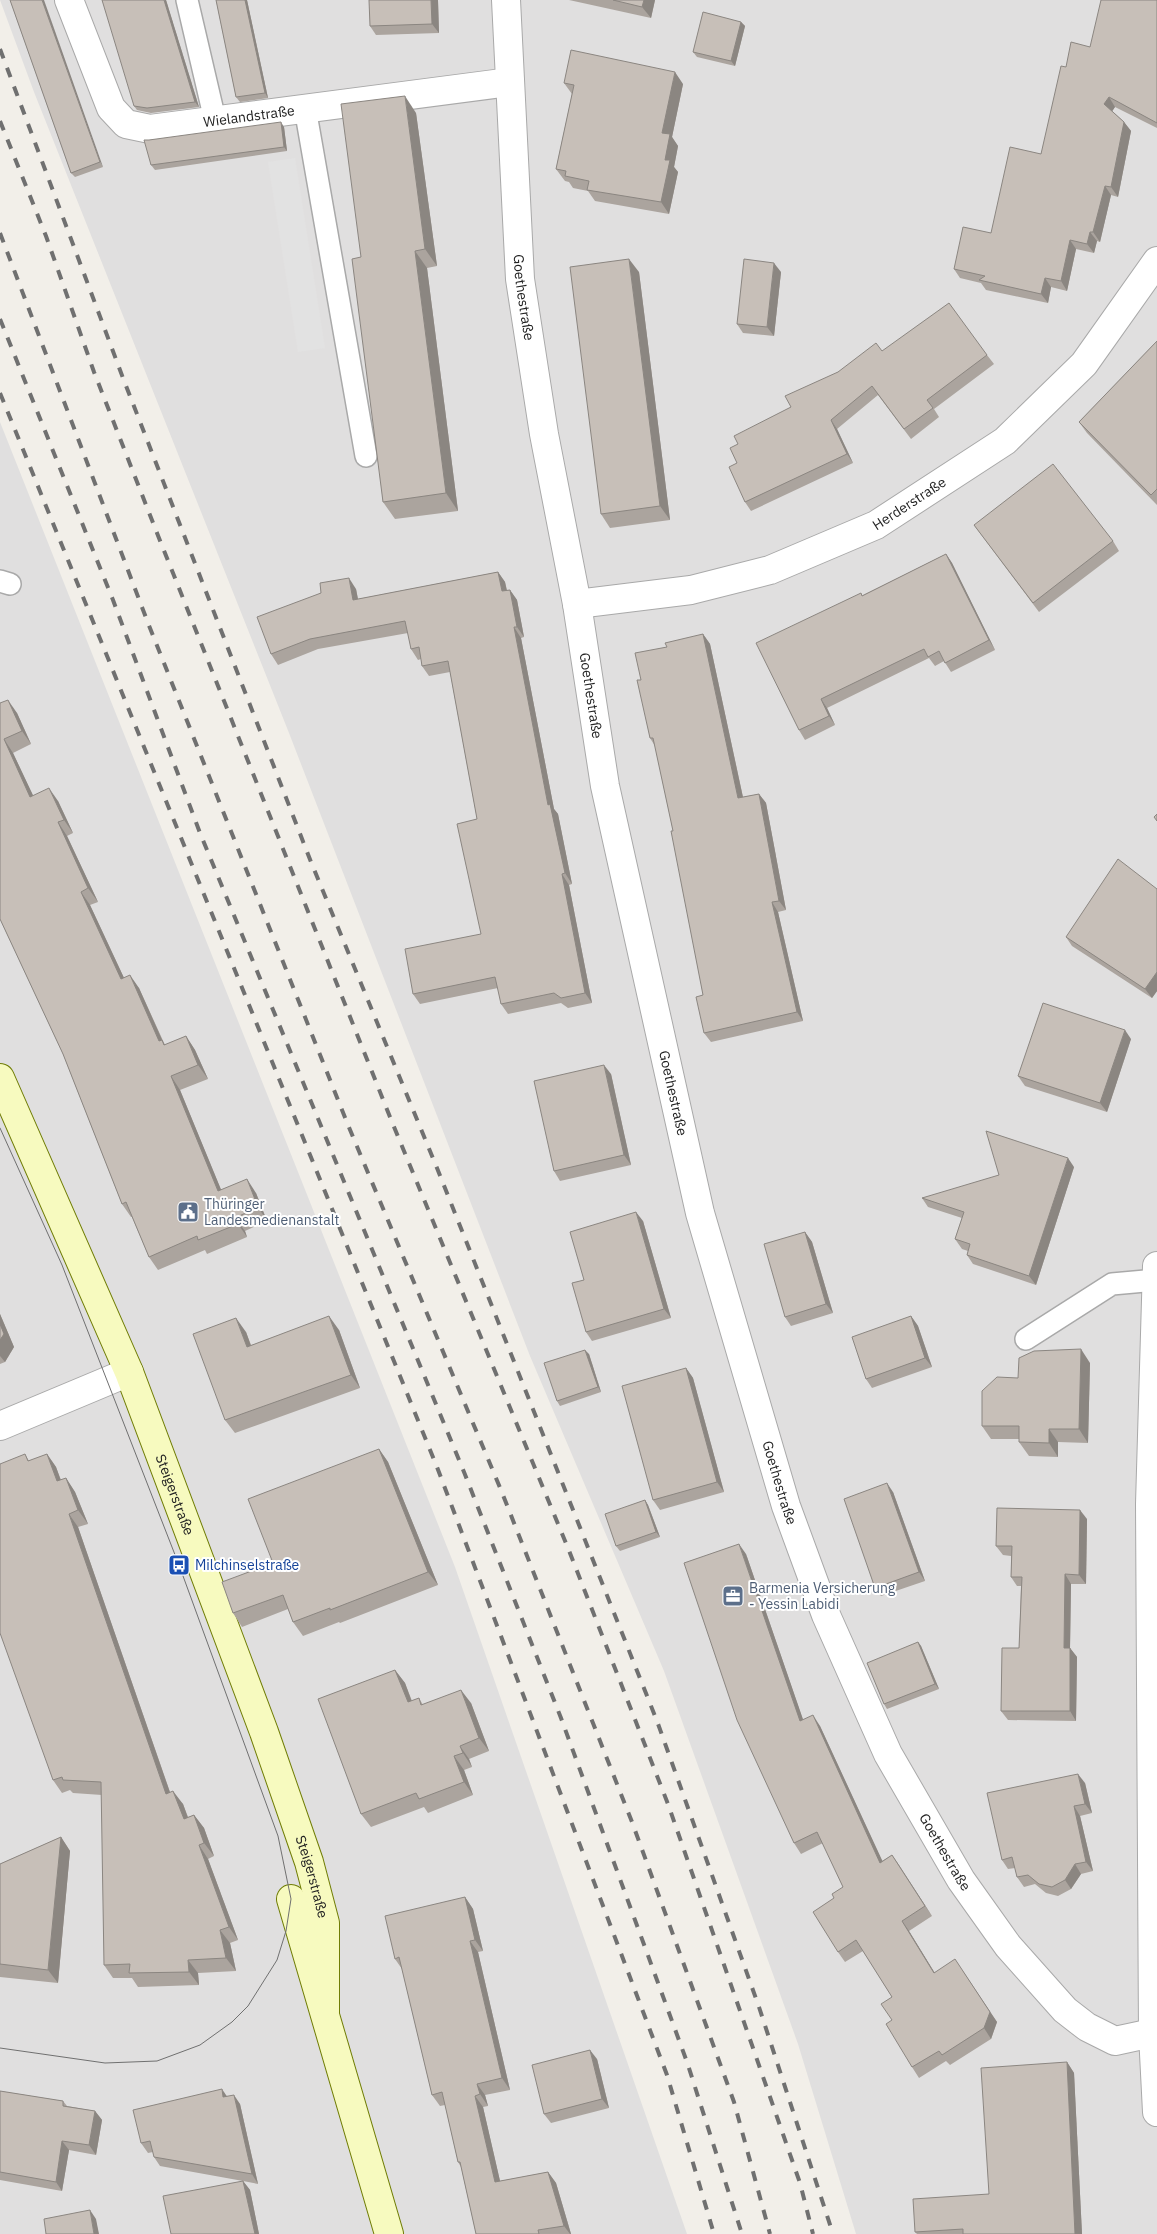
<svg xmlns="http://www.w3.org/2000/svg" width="1157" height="2234" font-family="'IBM Plex Sans',sans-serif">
	<rect width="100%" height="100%" fill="#f2efe9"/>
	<g fill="#e0dfdf">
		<polygon points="0,0 1157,0 1157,2234 856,2234 798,2044 664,1671 530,1356 289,733 34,92"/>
		<polygon points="0,422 455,1567 687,2234 0,2234"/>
	</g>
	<polygon fill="#e2e2e2" points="295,158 325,348 298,352 268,162"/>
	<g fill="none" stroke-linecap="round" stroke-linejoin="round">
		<g stroke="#a9a9a9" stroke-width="24">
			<g id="service">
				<polyline points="187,0 215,120"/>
				<polyline points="305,108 366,456"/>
				<polyline points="0,581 10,584"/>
				<polyline points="1026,1339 1112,1284 1156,1280"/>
			</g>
		</g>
		<g stroke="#a9a9a9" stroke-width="30">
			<g id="minor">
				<path id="s1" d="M69 0 111 108 126 124 150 129 510 82"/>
				<path id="s2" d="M506 0 520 279 544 434 577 604 605 786 700 1213 786 1506 826 1615 888 1754 961 1880 1008 1946 1065 2010 1087 2027 1115 2041 1157 2032"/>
				<path id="s3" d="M577 604 691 590 770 570 876 525 1005 441 1084 364 1157 261"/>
				<polyline points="1157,1266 1150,1504 1153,2034 1157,2112"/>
				<polyline points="0,1426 129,1372"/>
			</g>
		</g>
		<g stroke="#707d05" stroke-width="30">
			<g id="secondary">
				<path id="s4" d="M0 1078 129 1372 264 1732 309 1862 325 1923V2012"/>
				<polyline points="291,1899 389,2234"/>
			</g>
		</g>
		<use href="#service" stroke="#fff" stroke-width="21"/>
		<use href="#minor" stroke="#fff" stroke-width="28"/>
		<use href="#secondary" stroke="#f7fabf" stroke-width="28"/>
		<polyline stroke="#707070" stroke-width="1" points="0,1128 62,1265 179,1565 278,1836 291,1899 286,1931 277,1960 248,2006 232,2022 200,2045 157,2061 105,2063 0,2048"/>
		<g stroke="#707070" stroke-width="4" stroke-dasharray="10 10" stroke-linecap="butt">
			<polyline points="0,49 123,378 311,862 437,1168 657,1721 759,2007 833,2234"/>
			<polyline points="0,121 46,236 94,372 157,533 392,1122 568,1548 668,1804 800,2183 813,2234"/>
			<polyline points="0,233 148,623 348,1125 501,1490 632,1822 734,2102 770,2234"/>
			<polyline points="0,319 113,600 200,833 464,1472 561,1718 687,2062 742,2234"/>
			<polyline points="0,393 437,1467 667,2075 714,2234"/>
		</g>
	</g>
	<g fill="#aba49e">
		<polygon points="10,0 103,167 75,177 71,173"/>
		<polygon points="166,0 199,107 151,113 137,110 134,106"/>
		<polygon points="216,0 247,0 268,98 240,102 236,97"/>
		<polygon points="438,0 439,33 376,35 370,26"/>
		<polygon points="569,0 655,0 651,18"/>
		<polygon points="1157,0 1157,128 1115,107 1112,111 1124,122 1131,131 1118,197 1111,195 1100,242 1097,241 1094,253 1076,249 1067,291 1051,287 1048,303 986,290 981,283 960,278 954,269 991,233 1041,154 1066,67 1090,47"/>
		<polygon points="741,22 745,26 735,66 697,57 693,52"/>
		<polygon points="564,83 683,84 672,137 678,146 674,167 678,172 669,214 595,201 588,191 573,188 569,182 565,181 556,169 572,94"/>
		<polygon points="416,113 437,266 427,268 458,511 395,519 383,502 361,257"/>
		<polygon points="284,127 287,151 155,170 151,165 149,140"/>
		<polygon points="639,272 670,520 610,528 601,514"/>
		<polygon points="781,272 774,336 743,333 737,324"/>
		<polygon points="1157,341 1157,505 1087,433 1079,422"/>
		<polygon points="882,351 987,355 994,364 934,409 939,417 911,439 878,395 837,429 853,463 751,511 745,502 737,463 738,444 791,407 838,372"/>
		<polygon points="974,525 1113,541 1119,551 1039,612"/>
		<polygon points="946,554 952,563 995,650 951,672 944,661 935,666 929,658 827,708 835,725 805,740 799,730 863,595"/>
		<polygon points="498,572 505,582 507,590 510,590 517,600 524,637 521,638 554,809 558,814 572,884 569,885 592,1003 568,1008 561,1003 508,1014 501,1004 498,988 420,1004 413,994 481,934 477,819 450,672 429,676 422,666 421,659 418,660 411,649 408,633 318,649 278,665 271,654 321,593 356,589 358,599"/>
		<polygon points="703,634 710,644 743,797 759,794 766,803 786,910 778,912 803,1021 711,1042 704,1033 703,995 673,831 655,746 650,738 641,680 667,647"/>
		<polygon points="0,703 17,713 31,744 13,753 33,796 58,801 73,833 67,836 98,902 90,905 124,978 139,988 165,1045 186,1036 195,1050 208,1079 180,1090 221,1190 256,1193 267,1221 245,1231 247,1237 207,1254 205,1250 158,1270 149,1257 132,1217 131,1217 122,1204 63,1054 0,919"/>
		<polygon points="1157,889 1157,991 1152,998 1072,946 1066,937"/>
		<polygon points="1131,1039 1107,1112 1025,1086 1018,1076"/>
		<polygon points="611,1074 631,1165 560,1181 554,1171"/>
		<polygon points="1074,1167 1036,1285 973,1264 967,1255 968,1251 962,1249 955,1239 962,1218 928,1207 922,1198"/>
		<polygon points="643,1221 671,1318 592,1341 586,1332 584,1280"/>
		<polygon points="805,1232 812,1242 833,1313 791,1326 785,1317"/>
		<polygon points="0,1314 14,1347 5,1362 0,1364"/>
		<polygon points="911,1316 918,1326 932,1367 872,1388 866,1379"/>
		<polygon points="339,1330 360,1388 235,1433 225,1420 246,1332 251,1345"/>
		<polygon points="589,1354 601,1392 560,1406 557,1401"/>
		<polygon points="1090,1363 1088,1443 1058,1442 1058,1457 1029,1456 1019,1442 1019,1439 991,1439 982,1426 1018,1378"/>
		<polygon points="686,1368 693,1378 724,1492 660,1510 653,1500"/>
		<polygon points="379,1449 388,1462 438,1585 340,1623 339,1622 303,1636 293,1622 288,1609 242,1627 233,1613 273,1563"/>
		<polygon points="25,1454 29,1461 47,1454 56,1467 61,1480 66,1478 75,1492 88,1524 78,1527 170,1792 183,1804 188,1817 194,1815 204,1828 214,1856 208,1859 238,1940 230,1943 236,1971 198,1973 199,1985 138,1987 132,1978 113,1978 104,1965 102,1795 73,1793 70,1790 62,1793 53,1780"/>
		<polygon points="893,1492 925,1581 881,1596 875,1588"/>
		<polygon points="645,1500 648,1505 660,1537 620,1551 616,1546"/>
		<polygon points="1087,1519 1086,1584 1071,1584 1070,1648 1077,1657 1076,1721 1008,1720 1001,1711 1019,1648 1021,1586 1017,1586 1011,1577 1011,1556 1003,1555 996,1546"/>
		<polygon points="746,1554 803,1720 820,1726 882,1861 892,1855 932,1916 909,1931 934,1972 962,1970 997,2022 991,2039 950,2065 946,2061 919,2078 912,2067 892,2020 892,1997 863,1951 845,1962 838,1952 834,1898 843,1887 823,1843 801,1854 794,1843"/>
		<polygon points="918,1642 921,1646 939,1689 887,1709 884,1704"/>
		<polygon points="395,1670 405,1683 412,1701 419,1698 423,1705 471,1703 489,1751 469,1759 472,1767 464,1770 473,1795 428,1813 424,1807 371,1827 361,1814"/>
		<polygon points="1085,1783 1092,1813 1080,1816 1093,1871 1081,1874 1071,1889 1058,1896 1046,1893 1035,1884 1024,1887 1017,1877 1015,1868 1008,1869 1002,1860"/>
		<polygon points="61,1837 70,1851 58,1983 0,1977 0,1864"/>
		<polygon points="465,1897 473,1909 483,1951 478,1952 510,2090 485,2095 488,2106 483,2107 500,2181 548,2172 556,2183 571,2234 476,2234 461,2167 458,2162 445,2105 440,2106 432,2095 402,1969 395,1959"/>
		<polygon points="597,2059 609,2108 551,2123 544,2114"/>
		<polygon points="1067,2062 1074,2073 1082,2234 917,2234 915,2232 989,2194"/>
		<polygon points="0,2091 63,2101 67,2106 95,2111 102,2120 96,2155 69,2150 62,2191 0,2180"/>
		<polygon points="227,2096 240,2104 258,2184 243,2181 250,2190 259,2234 171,2234 243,2181 160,2166 154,2157 153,2152 148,2153 141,2143"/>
	</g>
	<g fill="#8b8681">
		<polygon points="42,0 44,0 103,167 100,162"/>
		<polygon points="164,0 166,0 199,107 195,102"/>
		<polygon points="245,0 247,0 268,98 265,93"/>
		<polygon points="431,0 438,0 439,33 432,24"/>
		<polygon points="644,0 655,0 651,18 642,7"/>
		<polygon points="741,22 745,26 735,66 731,61"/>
		<polygon points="675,72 683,84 672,137 678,146 674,167 678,172 669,214 661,202 665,160 662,133"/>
		<polygon points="405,96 416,113 437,266 425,249"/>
		<polygon points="1109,97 1115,107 1111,113 1104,104"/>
		<polygon points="281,122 284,127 287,151 284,147"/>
		<polygon points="1124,122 1131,131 1118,197 1111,187"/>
		<polygon points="1105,186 1111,195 1100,242 1093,232"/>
		<polygon points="1090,232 1097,241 1094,253 1087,244"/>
		<polygon points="1070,240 1076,249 1067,291 1061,281"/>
		<polygon points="415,251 427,268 458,511 446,493"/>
		<polygon points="629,259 639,272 670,520 660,506"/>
		<polygon points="774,263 781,272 774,336 767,327"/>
		<polygon points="1045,278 1051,287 1048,303 1041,294"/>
		<polygon points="831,420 837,429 853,463 847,454"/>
		<polygon points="946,554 952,563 995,650 989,640"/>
		<polygon points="498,572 505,582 509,602 502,591"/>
		<polygon points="349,578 356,589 360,610 353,600"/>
		<polygon points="510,590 517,600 524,637 517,627"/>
		<polygon points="514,627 521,638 554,809 558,814 572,884 565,873 548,805"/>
		<polygon points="703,634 710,644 745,807 738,798"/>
		<polygon points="821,699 827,708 835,725 829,716"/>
		<polygon points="8,700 17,713 31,744 22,731"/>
		<polygon points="4,739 13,753 40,810 30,797"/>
		<polygon points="49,788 58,801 73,833 64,820"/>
		<polygon points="759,794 766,803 786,910 779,901"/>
		<polygon points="58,822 67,836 98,902 88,888"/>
		<polygon points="562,874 569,885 592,1003 585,993"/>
		<polygon points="81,892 90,905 131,993 121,979"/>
		<polygon points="772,902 778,912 803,1021 797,1012"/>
		<polygon points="1157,972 1157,991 1152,998 1145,989"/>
		<polygon points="130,975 139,988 163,1042 171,1054 159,1041"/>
		<polygon points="1125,1030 1131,1039 1107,1112 1100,1103"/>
		<polygon points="186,1036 195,1050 208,1079 198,1065"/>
		<polygon points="604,1065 611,1074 631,1165 624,1155"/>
		<polygon points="171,1076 180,1090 227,1204 218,1191"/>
		<polygon points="1068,1158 1074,1167 1036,1285 1029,1276"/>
		<polygon points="247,1179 256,1193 267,1221 258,1207"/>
		<polygon points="636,1212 643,1221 671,1318 664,1309"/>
		<polygon points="235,1218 245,1231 247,1237 238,1224"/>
		<polygon points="805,1232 812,1242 833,1313 826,1304"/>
		<polygon points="0,1314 14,1347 5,1362 0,1356"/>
		<polygon points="329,1316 339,1330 360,1388 351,1375"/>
		<polygon points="911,1316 918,1326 932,1367 925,1358"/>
		<polygon points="236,1318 246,1332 256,1360 247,1347"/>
		<polygon points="1081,1349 1090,1363 1088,1443 1079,1429"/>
		<polygon points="585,1350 589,1354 601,1392 598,1387"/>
		<polygon points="686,1368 693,1378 724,1492 717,1482"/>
		<polygon points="1049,1429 1058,1442 1058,1457 1049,1443"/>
		<polygon points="379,1449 388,1462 438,1585 428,1572"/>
		<polygon points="47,1454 56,1467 66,1495 57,1481"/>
		<polygon points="66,1478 75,1492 88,1524 78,1510"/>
		<polygon points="887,1483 893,1492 925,1581 919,1572"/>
		<polygon points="645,1500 648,1505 660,1537 656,1532"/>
		<polygon points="1080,1510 1087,1519 1086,1584 1079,1575"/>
		<polygon points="69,1514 78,1527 175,1807 166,1794"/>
		<polygon points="739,1544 746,1554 807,1731 800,1721"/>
		<polygon points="1065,1574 1071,1584 1070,1648 1077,1657 1076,1721 1070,1711 1064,1648"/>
		<polygon points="918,1642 921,1646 939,1689 935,1684"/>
		<polygon points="395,1670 405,1683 417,1716 408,1702"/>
		<polygon points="461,1690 471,1703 489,1751 479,1738"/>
		<polygon points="813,1715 820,1726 888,1873 880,1863"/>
		<polygon points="460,1746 469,1759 472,1767 463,1753"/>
		<polygon points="454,1756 464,1770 473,1795 464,1782"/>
		<polygon points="1078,1774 1085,1783 1092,1813 1085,1804"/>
		<polygon points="173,1791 183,1804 193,1832 184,1819"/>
		<polygon points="1074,1806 1080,1816 1093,1871 1086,1862"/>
		<polygon points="194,1815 204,1828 214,1856 204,1843"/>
		<polygon points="61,1837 70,1851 58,1983 48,1970"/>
		<polygon points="199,1845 208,1859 238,1940 229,1927"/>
		<polygon points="892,1855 899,1865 932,1916 925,1906"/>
		<polygon points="1075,1864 1081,1874 1071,1889 1065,1880"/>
		<polygon points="465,1897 473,1909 483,1951 475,1940"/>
		<polygon points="902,1921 909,1931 941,1983 934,1973"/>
		<polygon points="220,1930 230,1943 236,1971 226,1958"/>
		<polygon points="470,1941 478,1952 510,2090 502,2078"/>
		<polygon points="188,1960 198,1973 199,1985 189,1972"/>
		<polygon points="962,1970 997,2022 991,2039 984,2028"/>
		<polygon points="590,2050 597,2059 609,2108 602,2099"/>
		<polygon points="1067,2062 1074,2073 1082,2234 1075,2234"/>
		<polygon points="477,2084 485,2095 488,2106 480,2094"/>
		<polygon points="222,2089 228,2098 223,2097"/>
		<polygon points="234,2095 240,2104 258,2184 252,2174"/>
		<polygon points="475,2096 483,2107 503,2194 495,2182"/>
		<polygon points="95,2111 102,2120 96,2155 89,2145"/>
		<polygon points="62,2141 69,2150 62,2191 56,2182"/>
		<polygon points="548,2172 556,2183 571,2234 570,2234 564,2226"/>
		<polygon points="243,2181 250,2190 259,2234 255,2234"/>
		<polygon points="90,2210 96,2219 99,2234 94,2234"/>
	</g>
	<g fill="#c7bfb8" stroke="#8b8681">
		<polygon points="10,0 42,0 100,162 71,173"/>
		<polygon points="102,0 164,0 195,102 147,108 134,106"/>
		<polygon points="216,0 245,0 265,93 236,97"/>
		<polygon points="369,0 431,0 432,24 370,26"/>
		<polygon points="613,0 644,0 642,7"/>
		<polygon points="1101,0 1157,0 1157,123 1109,97 1104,104 1124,122 1111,187 1105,186 1093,232 1090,232 1087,244 1070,240 1061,281 1045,278 1041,294 979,280 985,276 954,269 963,227 991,233 1010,147 1041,154 1061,66 1066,67 1071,42 1090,47"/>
		<polygon points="703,12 741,22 731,61 693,52"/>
		<polygon points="571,50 675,72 662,133 670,134 665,160 670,160 661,202 587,190 589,181 565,176 566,171 556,169 574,85 564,83"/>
		<polygon points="405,96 425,249 415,251 446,493 383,502 352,259 361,257 341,104"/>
		<polygon points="281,122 284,147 151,165 144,140 149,140"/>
		<polygon points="629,259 660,506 601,514 570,267"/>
		<polygon points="744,259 774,263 767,327 737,324"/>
		<polygon points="949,303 987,355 927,400 933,408 904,429 872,386 831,420 847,454 745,502 729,467 737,463 730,448 738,444 734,436 791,407 785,396 838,372 876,343 882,351"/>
		<polygon points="1157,341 1157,489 1151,495 1079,422"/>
		<polygon points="1053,464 1113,541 1033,603 974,525"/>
		<polygon points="946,554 989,640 945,663 939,651 928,657 924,649 821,699 829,716 799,730 756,643 861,593 862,596"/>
		<polygon points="498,572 502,591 510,590 517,627 514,627 548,805 550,804 565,873 562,874 585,993 561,998 554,993 501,1004 495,977 413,994 405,949 481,934 457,824 477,819 448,661 422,666 419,647 411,649 405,621 310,639 271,654 257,617 321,593 320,583 349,578 353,600"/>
		<polygon points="703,634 738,798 759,794 779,901 772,902 797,1012 704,1033 696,997 703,995 671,831 673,831 653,738 650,738 637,680 641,680 635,653 667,647 665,643"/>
		<polygon points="8,700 22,731 4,739 30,797 49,788 64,820 58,822 88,888 81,892 121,979 130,975 159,1041 162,1040 164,1045 186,1036 198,1065 171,1076 218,1191 247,1179 258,1207 235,1218 238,1224 198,1240 197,1236 149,1257 126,1202 122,1204 63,1054 0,919 0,703"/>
		<polygon points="1157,814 1157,821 1154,817"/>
		<polygon points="1118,859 1157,889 1157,972 1145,989 1066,937"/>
		<polygon points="1043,1003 1125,1030 1100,1103 1018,1076"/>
		<polygon points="604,1065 624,1155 554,1171 534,1081"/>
		<polygon points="986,1131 1068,1158 1029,1276 967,1255 970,1244 955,1239 964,1212 922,1198 999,1175"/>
		<polygon points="636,1212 664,1309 586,1332 572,1283 584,1280 570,1232"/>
		<polygon points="805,1232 826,1304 785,1317 764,1244"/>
		<polygon points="329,1316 351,1375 225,1420 193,1334 236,1318 247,1347"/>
		<polygon points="911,1316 925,1358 866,1379 852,1337"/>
		<polygon points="0,1324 4,1334 0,1340"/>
		<polygon points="1081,1349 1079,1429 1049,1429 1049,1443 1019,1442 1019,1426 982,1426 982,1391 997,1377 1018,1378 1019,1358 1034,1351"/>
		<polygon points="585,1350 598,1387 557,1401 544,1363"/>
		<polygon points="686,1368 717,1482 653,1500 622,1386"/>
		<polygon points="379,1449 428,1572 330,1610 330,1608 293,1622 283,1595 233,1613 222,1582 273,1563 248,1499"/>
		<polygon points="25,1454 28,1461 47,1454 57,1481 66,1478 78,1510 69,1514 166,1794 173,1791 184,1819 194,1815 204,1843 199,1845 229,1927 220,1930 226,1958 188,1960 189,1972 129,1973 130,1964 104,1965 101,1782 63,1780 62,1777 53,1780 0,1633 0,1464"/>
		<polygon points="887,1483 919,1572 875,1588 844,1499"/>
		<polygon points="645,1500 656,1532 616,1546 605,1514"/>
		<polygon points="997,1508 1080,1510 1079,1575 1065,1574 1064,1648 1070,1648 1070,1711 1001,1711 1002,1648 1019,1648 1022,1577 1011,1577 1012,1546 996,1546"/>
		<polygon points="739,1544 800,1721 813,1715 880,1863 892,1855 925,1906 902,1921 934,1973 955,1959 990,2012 984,2028 942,2055 939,2051 912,2067 886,2024 892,2020 881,2004 892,1997 856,1940 838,1952 813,1912 834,1898 832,1894 843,1887 817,1832 794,1843 737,1720 684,1563"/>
		<polygon points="918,1642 935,1684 884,1704 867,1663"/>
		<polygon points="395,1670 408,1702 419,1698 421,1705 461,1690 479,1738 460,1746 463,1753 454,1756 464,1782 419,1799 416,1793 361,1814 318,1699"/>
		<polygon points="1078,1774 1085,1804 1074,1806 1086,1862 1075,1864 1065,1880 1052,1887 1039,1884 1028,1875 1017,1877 1012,1857 1002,1860 987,1793"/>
		<polygon points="61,1837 48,1970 0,1964 0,1864"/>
		<polygon points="465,1897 475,1940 470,1941 502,2078 477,2084 480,2094 475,2096 495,2182 548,2172 564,2226 538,2230 539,2234 476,2234 460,2162 458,2162 442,2092 432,2095 399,1957 395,1959 385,1916"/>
		<polygon points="590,2050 602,2099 544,2114 532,2065"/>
		<polygon points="1067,2062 1075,2234 963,2234 963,2229 915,2232 913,2199 989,2194 981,2068"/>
		<polygon points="222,2089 223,2097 234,2095 252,2174 154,2157 150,2141 141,2143 133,2110"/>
		<polygon points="0,2091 63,2101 63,2106 95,2111 89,2145 62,2141 56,2182 0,2172"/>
		<polygon points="243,2181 255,2234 171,2234 163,2196"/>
		<polygon points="90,2210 94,2234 46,2234 44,2219"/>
	</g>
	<defs>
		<g id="civic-square" transform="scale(1.125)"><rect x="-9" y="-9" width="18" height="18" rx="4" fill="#5c6f8a" stroke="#fff"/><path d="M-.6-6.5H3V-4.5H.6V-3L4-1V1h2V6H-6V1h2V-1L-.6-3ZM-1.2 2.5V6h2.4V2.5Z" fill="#fff"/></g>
		<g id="bus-square" transform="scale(1.125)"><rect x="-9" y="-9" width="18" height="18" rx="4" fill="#1a4fb4" stroke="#fff"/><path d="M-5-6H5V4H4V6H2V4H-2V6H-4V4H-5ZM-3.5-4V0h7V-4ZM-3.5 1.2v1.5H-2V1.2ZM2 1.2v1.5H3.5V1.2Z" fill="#fff"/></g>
		<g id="office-square" transform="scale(1.125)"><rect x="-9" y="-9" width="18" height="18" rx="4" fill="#5c6f8a" stroke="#fff"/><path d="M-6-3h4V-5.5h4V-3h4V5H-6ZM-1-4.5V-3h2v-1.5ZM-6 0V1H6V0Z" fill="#fff"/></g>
	</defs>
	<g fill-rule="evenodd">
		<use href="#civic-square" x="188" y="1212"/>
		<use href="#bus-square" x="179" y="1565"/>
		<use href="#office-square" x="733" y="1596"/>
	</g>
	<g text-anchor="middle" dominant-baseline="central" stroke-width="4" stroke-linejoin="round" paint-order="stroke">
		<g font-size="14" fill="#222" stroke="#fff">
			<text stroke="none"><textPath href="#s1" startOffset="262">Wielandstraße</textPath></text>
			<text stroke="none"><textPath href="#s2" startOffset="298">Goethestraße</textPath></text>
			<text stroke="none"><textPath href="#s3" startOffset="351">Herderstraße</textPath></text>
			<text stroke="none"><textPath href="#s2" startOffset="702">Goethestraße</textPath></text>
			<text stroke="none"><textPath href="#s2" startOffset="1108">Goethestraße</textPath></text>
			<text stroke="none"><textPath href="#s2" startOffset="1512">Goethestraße</textPath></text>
			<text stroke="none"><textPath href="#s4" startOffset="452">Steigerstraße</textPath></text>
			<text stroke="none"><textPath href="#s2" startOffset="1918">Goethestraße</textPath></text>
			<text stroke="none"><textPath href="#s4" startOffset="858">Steigerstraße</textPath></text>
		</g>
		<g font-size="14" fill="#4e5e75" stroke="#fff" text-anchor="start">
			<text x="204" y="1204">Thüringer<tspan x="204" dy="16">Landesmedienanstalt</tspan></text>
			<text x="749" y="1588">Barmenia Versicherung<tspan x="749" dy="16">- Yessin Labidi</tspan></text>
		</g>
		<g font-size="14" fill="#164399" stroke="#fff" text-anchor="start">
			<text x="195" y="1565">Milchinselstraße</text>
		</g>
	</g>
</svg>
